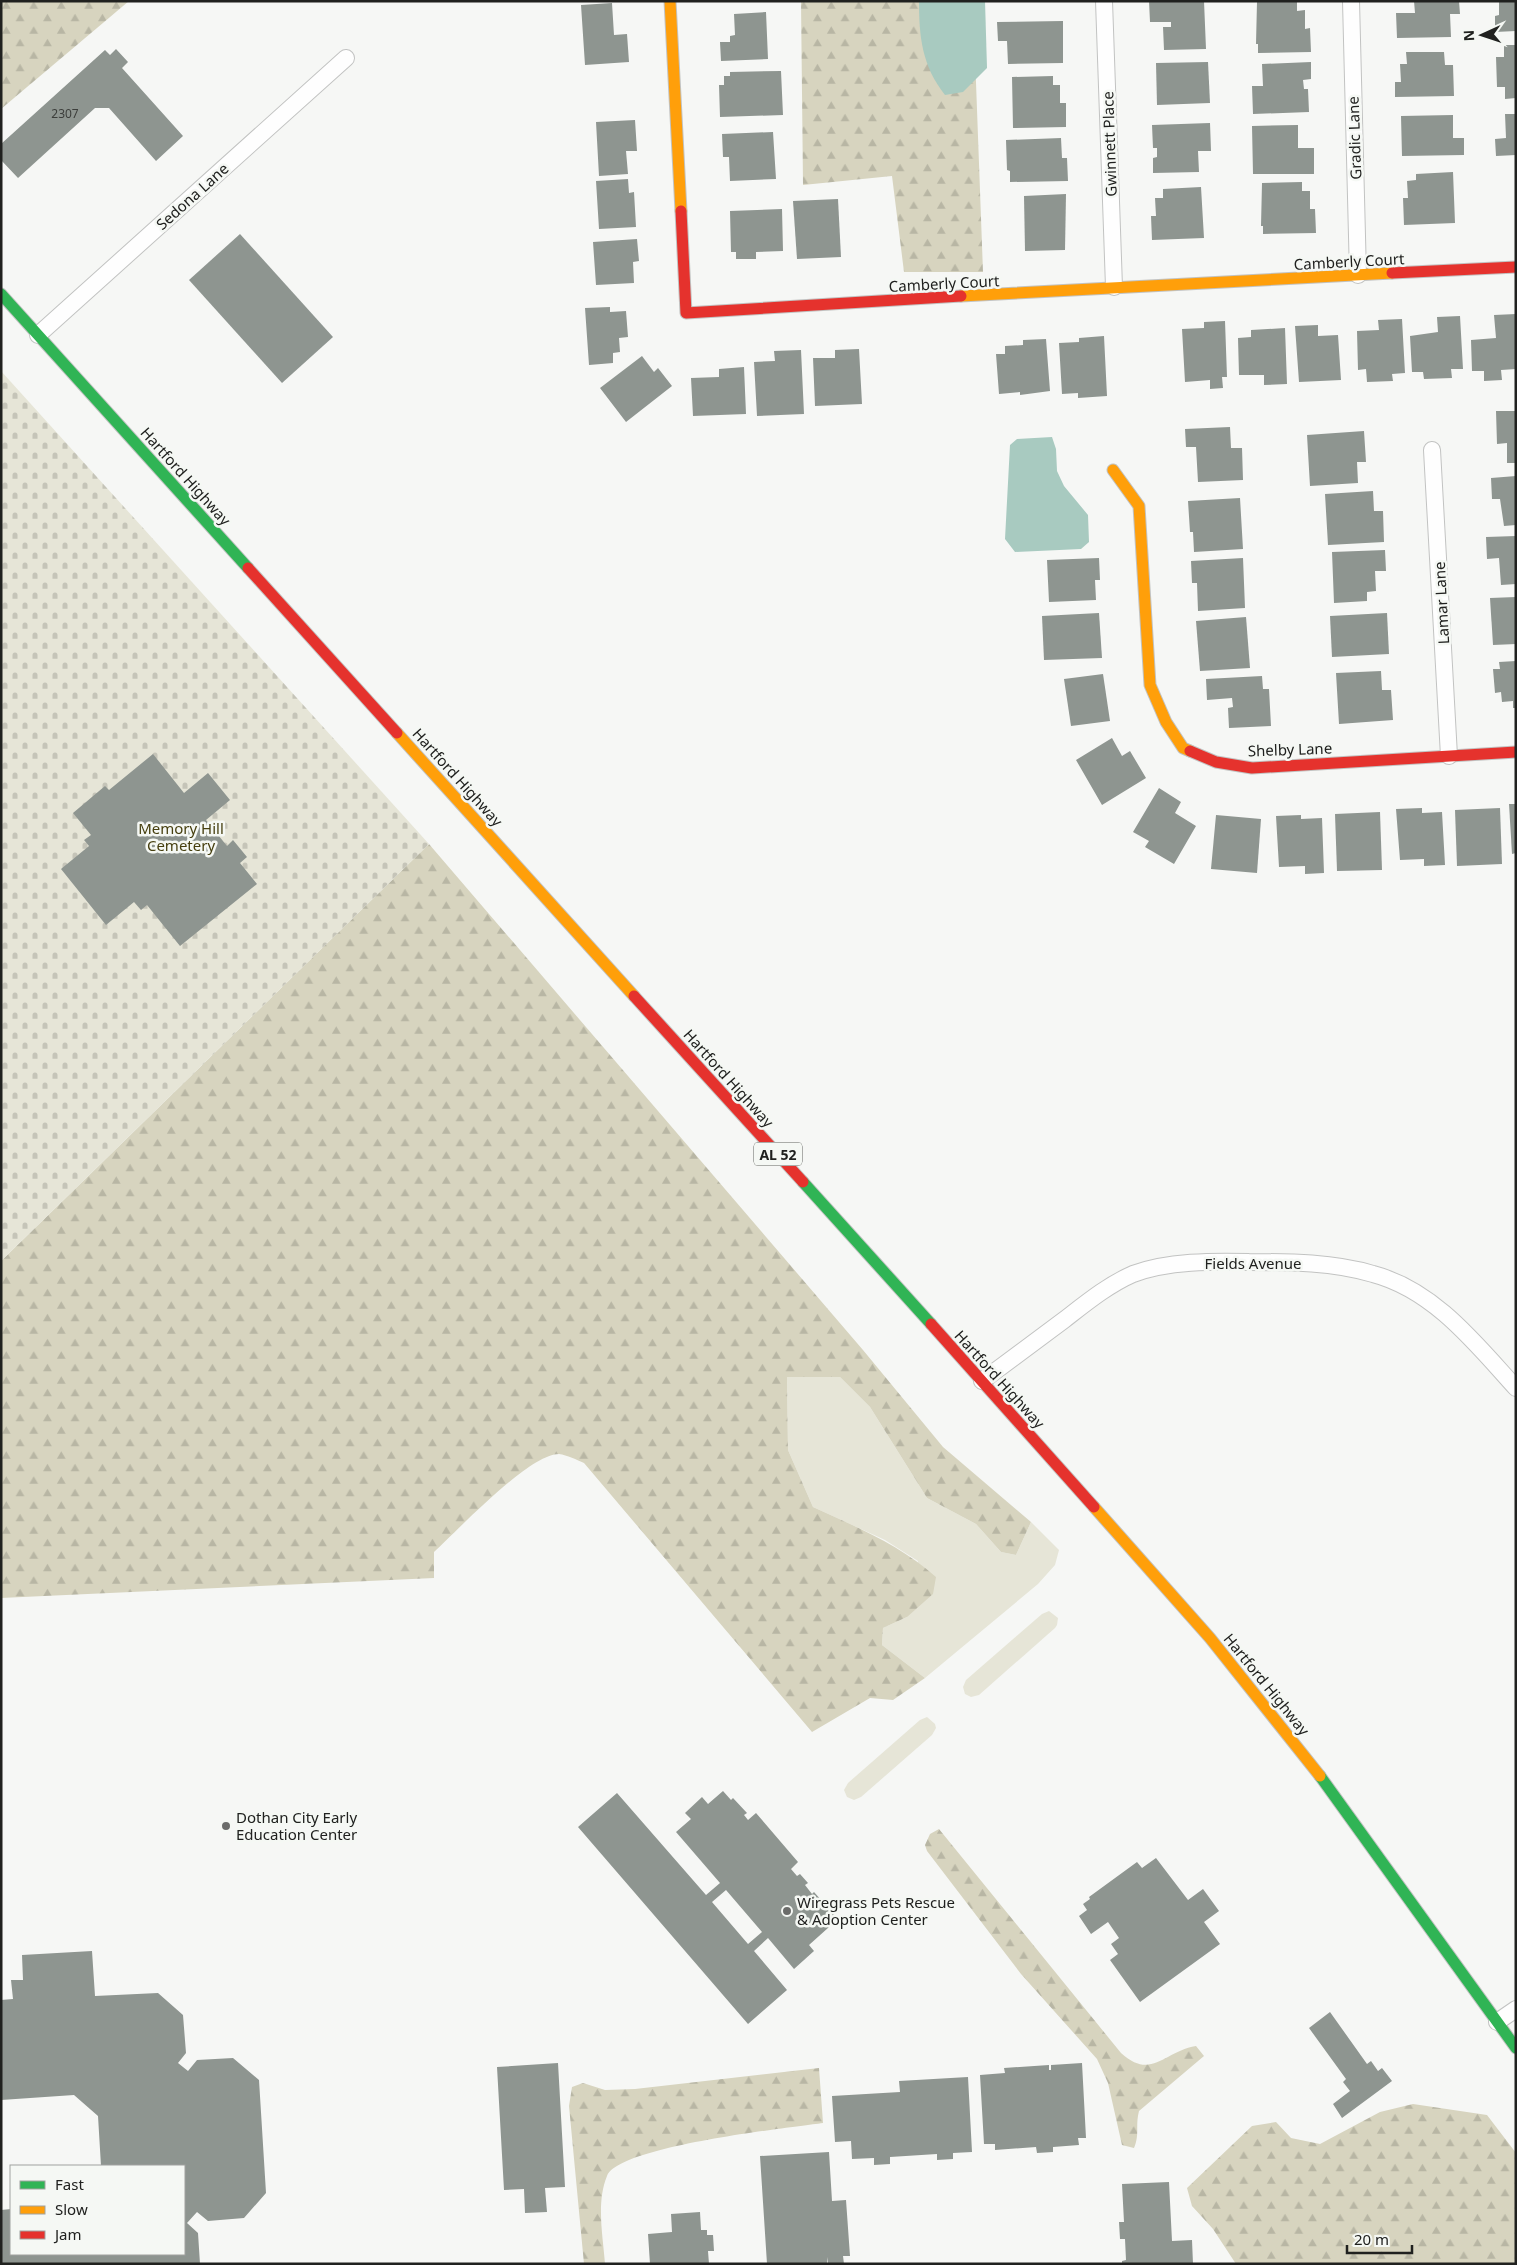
<svg xmlns="http://www.w3.org/2000/svg" width="1517" height="2265" font-family="'Noto Sans',sans-serif">
	<defs>
		<pattern id="forest-firs" width="22" height="20" patternUnits="userSpaceOnUse" patternTransform="scale(1.25)"><rect width="22" height="20" fill="#d7d4bf"/><path d="M5 1l3.5 6h-7zM16 11l3.5 6h-7z" fill="#b8b6a4"/></pattern>
		<pattern id="cemetery-stones" width="16" height="16" patternUnits="userSpaceOnUse" patternTransform="scale(1.25)"><rect width="16" height="16" fill="#e6e5d7"/><path d="M2 7V4a2 2 0 0 1 4 0v3zM10 15v-3a2 2 0 0 1 4 0v3z" fill="#c5c4b8"/></pattern>
	</defs>
	<rect width="100%" height="100%" fill="#f6f7f5"/>
	<g fill="#e6e5d7">
		<polygon points="787,1377 840,1377 870,1407 927,1498 976,1524 1001,1552 1016,1555 1031,1522 1059,1550 1055,1565 1038,1584 925,1678 882,1645 883,1628 907,1617 918,1561 885,1540 813,1507 788,1450"/>
		<polygon points="1049,1611 1058,1618 1057,1625 1055,1628 979,1695 971,1697 965,1694 963,1687 966,1680 1042,1614"/>
		<polygon points="927,1717 935,1724 936,1728 932,1735 861,1797 854,1800 847,1797 844,1790 848,1783 920,1720"/>
	</g>
	<g fill="url(#forest-firs)">
		<polygon points="1,1 129,1 1,109"/>
		<polygon points="801,1 973,1 983,272 904,272 892,176 803,185"/>
		<path d="M429 844 863 1350 943 1447 1031 1522 1016 1555 1001 1552 976 1524 927 1498 870 1407 840 1377H787L788 1450 813 1507C857 1527 900 1545 936 1577L933 1594 907 1617 883 1628 882 1645 925 1678 893 1700 870 1698 812 1732 584 1463C577 1460 567 1455 559 1454 529 1454 458 1530 434 1552V1578L1 1598V1261Z"/>
		<path d="M939 1829 1121 2053C1152 2081 1164 2051 1196 2046L1204 2056 1139 2111C1135 2127 1140 2133 1134 2148L1122 2145 1108 2083 1097 2059 1021 1974 927 1851 925 1845 930 1834Z"/>
		<path d="M819 2068 823 2123C788 2128 619 2146 607 2176 596 2203 603 2236 605 2264H584L569 2106 572 2087 583 2083 605 2090 635 2089Z"/>
		<polygon points="1413,2104 1487,2115 1516,2153 1516,2264 1236,2264 1213,2229 1192,2206 1187,2188 1252,2126 1276,2122 1291,2138 1320,2144 1380,2112"/>
	</g>
	<polygon fill="url(#cemetery-stones)" points="1,371 429,844 1,1261"/>
	<g fill="#a8cac0">
		<path d="M919 1H985L987 68 963 92 945 95C922 66 919 37 919 1Z"/>
		<polygon points="1052,437 1056,449 1057,471 1064,486 1088,515 1089,542 1081,549 1015,552 1005,539 1010,445 1017,439"/>
	</g>
	<g fill="#8e9590" fill-rule="evenodd">
		<polygon points="1149,1 1204,1 1206,49 1164,50 1163,27 1171,27 1171,22 1150,22"/>
		<polygon points="1297,1 1297,11 1305,10 1305,29 1310,28 1311,52 1258,53 1258,44 1256,44 1257,2"/>
		<polygon points="1414,1 1459,1 1460,14 1450,14 1451,37 1397,38 1396,13 1415,13"/>
		<polygon points="1499,1 1516,1 1516,31 1495,32 1495,16 1499,15"/>
		<polygon points="612,3 614,35 627,34 629,62 585,65 581,5"/>
		<polygon points="766,12 768,59 721,61 720,42 730,42 730,36 735,35 734,14"/>
		<polygon points="1063,21 1063,63 1008,64 1007,41 998,41 997,22"/>
		<polygon points="1504,45 1516,45 1516,98 1505,99 1505,87 1497,87 1496,57 1504,57"/>
		<polygon points="116,49 128,62 122,68 183,136 156,161 109,108 95,108 18,178 1,160 1,144 105,50 110,55"/>
		<polygon points="1406,52 1444,52 1445,65 1453,65 1454,96 1395,97 1395,82 1401,82 1400,64 1407,64"/>
		<polygon points="1208,62 1210,103 1157,105 1156,63"/>
		<polygon points="1311,62 1311,79 1303,80 1304,89 1308,89 1309,112 1253,114 1252,86 1263,86 1262,64"/>
		<polygon points="781,71 783,115 720,117 719,85 724,85 724,76 730,76 730,72"/>
		<polygon points="1053,76 1053,85 1060,85 1060,103 1066,103 1066,127 1013,128 1012,77"/>
		<polygon points="1505,114 1516,114 1516,155 1496,156 1495,139 1506,138"/>
		<polygon points="1453,115 1453,138 1464,138 1464,155 1402,156 1401,116"/>
		<polygon points="635,120 637,151 626,151 628,174 599,176 596,122"/>
		<polygon points="1210,123 1211,151 1198,151 1199,172 1153,173 1153,158 1157,157 1157,148 1153,148 1152,125"/>
		<polygon points="1298,125 1298,148 1314,148 1314,174 1253,174 1252,126"/>
		<polygon points="773,132 776,179 730,181 729,157 723,157 722,134"/>
		<polygon points="1061,138 1062,158 1067,158 1068,181 1010,182 1010,171 1007,170 1006,140"/>
		<polygon points="1453,172 1455,223 1404,225 1403,198 1408,198 1407,181 1416,180 1416,174"/>
		<polygon points="628,179 629,193 634,192 636,227 599,229 596,181"/>
		<polygon points="1302,182 1302,191 1310,191 1310,209 1315,209 1316,233 1263,234 1263,226 1261,226 1262,183"/>
		<polygon points="1201,187 1204,238 1152,240 1151,216 1156,216 1155,198 1163,198 1163,189"/>
		<polygon points="1066,194 1065,250 1025,251 1024,196"/>
		<polygon points="838,199 841,257 797,259 793,201"/>
		<polygon points="782,209 783,251 756,252 756,259 736,259 736,252 731,252 730,211"/>
		<polygon points="240,234 333,337 282,383 189,280"/>
		<polygon points="637,239 639,261 633,262 634,283 596,285 593,242"/>
		<polygon points="610,307 610,312 626,311 628,337 619,338 620,352 613,353 613,363 589,365 585,308"/>
		<polygon points="1516,314 1516,369 1501,370 1502,380 1484,381 1484,371 1472,371 1471,340 1496,338 1494,315"/>
		<polygon points="1460,316 1463,369 1451,369 1452,378 1424,379 1423,372 1412,372 1410,336 1438,332 1437,317"/>
		<polygon points="1402,319 1405,373 1392,374 1393,381 1367,382 1366,369 1358,370 1357,331 1379,330 1378,320"/>
		<polygon points="1225,321 1227,377 1222,377 1223,388 1210,389 1210,380 1185,382 1182,329 1204,328 1204,322"/>
		<polygon points="1318,325 1318,336 1338,335 1341,380 1299,382 1295,326"/>
		<polygon points="1285,328 1287,384 1264,385 1264,375 1239,375 1238,338 1251,337 1251,330"/>
		<polygon points="1104,336 1107,396 1078,398 1078,393 1062,394 1059,343 1079,342 1079,338"/>
		<polygon points="1046,339 1050,391 1020,395 1020,392 999,394 996,354 1005,354 1005,346 1023,345 1023,340"/>
		<polygon points="859,349 862,404 815,406 813,358 835,358 835,350"/>
		<polygon points="801,350 804,414 757,416 754,362 775,361 774,351"/>
		<polygon points="642,356 654,372 658,368 672,386 626,422 600,388"/>
		<polygon points="744,367 746,414 693,416 691,378 719,377 719,369"/>
		<polygon points="1496,411 1516,411 1516,463 1507,463 1507,443 1497,444"/>
		<polygon points="1230,427 1231,448 1242,448 1243,480 1198,482 1196,447 1186,447 1185,429"/>
		<polygon points="1364,431 1366,462 1357,462 1358,483 1310,486 1307,435"/>
		<polygon points="1516,476 1516,525 1504,526 1500,499 1492,499 1491,478"/>
		<polygon points="1373,491 1374,511 1383,511 1384,542 1328,545 1325,494"/>
		<polygon points="1240,498 1243,549 1194,552 1193,532 1190,532 1188,501"/>
		<polygon points="1516,536 1516,584 1501,585 1499,558 1487,559 1486,537"/>
		<polygon points="1385,550 1386,571 1375,571 1376,591 1367,592 1367,601 1334,603 1332,552"/>
		<polygon points="1099,558 1100,580 1095,580 1096,600 1049,602 1047,560"/>
		<polygon points="1243,558 1245,608 1198,611 1197,583 1192,583 1191,561"/>
		<polygon points="1516,597 1516,644 1493,645 1490,598"/>
		<polygon points="1099,613 1102,658 1044,660 1042,616"/>
		<polygon points="1387,613 1389,654 1332,657 1330,616"/>
		<polygon points="1246,617 1250,668 1200,671 1196,621"/>
		<polygon points="1516,661 1516,708 1513,708 1513,701 1502,702 1501,692 1495,693 1493,669 1500,669 1499,662"/>
		<polygon points="1381,671 1382,690 1391,690 1393,720 1339,724 1336,673"/>
		<polygon points="1103,674 1110,721 1071,726 1064,679"/>
		<polygon points="1262,676 1263,689 1269,689 1271,726 1229,728 1228,708 1233,707 1232,698 1207,700 1206,679"/>
		<polygon points="1112,738 1122,756 1130,751 1146,778 1102,805 1076,760"/>
		<polygon points="153,754 184,793 208,773 230,800 206,820 227,846 233,840 247,857 240,863 257,884 180,946 147,905 141,910 134,902 106,925 61,869 89,846 84,840 91,835 73,813 105,786 109,790"/>
		<polygon points="1159,788 1181,802 1175,813 1196,826 1174,864 1145,847 1149,841 1133,832"/>
		<polygon points="1509,804 1516,804 1516,853 1512,854"/>
		<polygon points="1422,808 1422,813 1442,812 1445,865 1424,866 1424,859 1400,860 1396,809"/>
		<polygon points="1500,808 1502,864 1457,866 1455,810"/>
		<polygon points="1380,812 1382,870 1337,871 1335,814"/>
		<polygon points="1216,815 1261,819 1257,873 1211,869"/>
		<polygon points="1301,815 1301,819 1322,818 1324,873 1305,874 1305,866 1279,867 1276,816"/>
		<path d="M723 1791 731 1800 733 1798 747 1813 744 1815 748 1820 756 1813 798 1862 791 1869 797 1876 800 1874 808 1883 805 1885 812 1894 814 1892 838 1919 809 1945 814 1951 794 1969 768 1938 754 1951 787 1990 748 2024 578 1827 617 1793 706 1895 720 1883 676 1832 691 1819 685 1813 702 1797 708 1804ZM726 1890 762 1932 748 1944 712 1902Z"/>
		<polygon points="1156,1858 1188,1900 1203,1889 1219,1911 1204,1922 1220,1944 1140,2002 1110,1960 1118,1954 1111,1944 1119,1938 1108,1922 1091,1934 1079,1916 1087,1910 1083,1904 1090,1899 1089,1897 1137,1862 1142,1868"/>
		<polygon points="92,1951 95,1996 158,1993 183,2015 186,2053 178,2063 188,2071 197,2060 233,2058 259,2080 266,2193 244,2218 208,2221 197,2212 187,2223 198,2233 200,2264 1,2264 1,2210 11,2209 11,2254 184,2254 184,2166 101,2166 98,2116 74,2095 1,2100 1,2000 13,1999 11,1980 23,1980 22,1955"/>
		<polygon points="1330,2012 1367,2064 1371,2061 1378,2071 1382,2068 1392,2081 1342,2118 1333,2104 1350,2091 1343,2082 1346,2079 1309,2028"/>
		<polygon points="558,2063 565,2187 545,2188 547,2212 525,2213 524,2189 504,2190 497,2067"/>
		<polygon points="1082,2063 1086,2138 1078,2138 1079,2145 1053,2147 1053,2152 1037,2153 1036,2147 995,2150 995,2144 984,2144 980,2075 1005,2073 1004,2068 1049,2065 1049,2070 1051,2070 1051,2065"/>
		<polygon points="968,2077 972,2152 953,2153 953,2159 937,2160 937,2154 890,2157 890,2164 874,2165 874,2158 852,2159 851,2141 835,2142 832,2096 900,2092 899,2081"/>
		<polygon points="829,2152 832,2201 846,2200 850,2256 843,2256 844,2264 828,2264 827,2257 827,2264 767,2264 760,2156"/>
		<polygon points="1169,2182 1172,2241 1192,2240 1193,2264 1122,2264 1122,2261 1126,2260 1125,2239 1120,2239 1119,2222 1124,2222 1122,2184"/>
		<polygon points="700,2212 701,2230 707,2230 707,2235 713,2235 714,2251 708,2251 709,2264 650,2264 648,2234 672,2232 671,2214"/>
	</g>
	<g fill="none" stroke-linecap="round" stroke-linejoin="round">
		<g stroke="#c2c3c2" stroke-width="18">
			<g id="street">
				<polyline points="1104,1 1114,287"/>
				<polyline points="1351,1 1358,275"/>
				<polyline points="38,335 346,58"/>
				<polyline points="1432,450 1449,756"/>
				<path d="M982 1381C1010 1360 1037 1340 1064 1320 1086 1303 1108 1285 1133 1274 1167 1261 1214 1261 1249 1262 1291 1262 1333 1262 1373 1274 1434 1290 1476 1344 1516 1388"/>
				<polyline points="1497,2022 1516,2009"/>
			</g>
		</g>
		<g stroke="#c2c3c2" stroke-width="13">
			<g id="fast">
				<polyline points="1,294 248,568"/>
				<polyline points="803,1182 931,1324"/>
				<polyline points="1320,1776 1516,2048"/>
			</g>
		</g>
		<g stroke="#c2c3c2" stroke-width="13">
			<g id="slow">
				<polyline points="670,1 681,211"/>
				<polyline points="961,296 1392,273"/>
				<polyline points="1113,470 1139,506 1150,685 1166,722 1183,748 1190,751"/>
				<polyline points="397,733 634,996"/>
				<polyline points="1094,1507 1210,1638 1320,1776"/>
			</g>
		</g>
		<g stroke="#c2c3c2" stroke-width="13">
			<g id="jam">
				<polyline points="681,211 686,313 961,296"/>
				<polyline points="1392,273 1516,267"/>
				<polyline points="248,568 397,733"/>
				<polyline points="1190,751 1216,762 1252,768 1516,752"/>
				<polyline points="634,996 803,1182"/>
				<polyline points="931,1324 1094,1507"/>
			</g>
		</g>
		<use href="#street" stroke="#fefefe" stroke-width="16"/>
		<use href="#fast" stroke="#30b455" stroke-width="11"/>
		<use href="#slow" stroke="#ff9f0a" stroke-width="11"/>
		<use href="#jam" stroke="#e5322d" stroke-width="11"/>
	</g>
	<g fill="#6b6c6a" stroke="#f5f8f4" stroke-width="2">
		<circle cx="226" cy="1826" r="5"/>
		<circle cx="787" cy="1911" r="5"/>
	</g>
	<g text-anchor="middle" dominant-baseline="central" stroke-width="5" stroke-linejoin="round" paint-order="stroke">
		<g font-size="12" fill="#3c3e3b">
			<text x="65" y="113">2307</text>
		</g>
		<rect fill="#f5f8f4" stroke="#60625f" stroke-width="1" x="754" y="1142.5" width="48" height="23" rx="4"/>
		<g font-size="14" font-weight="bold" fill="#20211f">
			<text x="778" y="1154">AL 52</text>
		</g>
		<g font-size="15" fill="#20211f" stroke="#f5f8f4">
			<text transform="translate(1354 138) rotate(-92)">Gradic Lane</text>
			<text transform="translate(1109 144) rotate(-92)">Gwinnett Place</text>
			<text transform="translate(192 196) rotate(-42)">Sedona Lane</text>
			<text transform="translate(1349 261) rotate(-3)">Camberly Court</text>
			<text transform="translate(944 283) rotate(-3)">Camberly Court</text>
			<text transform="translate(186 476) rotate(48)">Hartford Highway</text>
			<text transform="translate(1441 603) rotate(-93)">Lamar Lane</text>
			<text transform="translate(1290 749) rotate(-2)">Shelby Lane</text>
			<text transform="translate(458 777) rotate(48)">Hartford Highway</text>
			<text transform="translate(729 1078) rotate(48)">Hartford Highway</text>
			<text x="1253" y="1263">Fields Avenue</text>
			<text transform="translate(1000 1379) rotate(48)">Hartford Highway</text>
			<text transform="translate(1267 1684) rotate(51)">Hartford Highway</text>
		</g>
		<g font-size="15" fill="#463f0f" stroke="#f5f8f4">
			<text x="181" y="828">Memory Hill<tspan x="181" dy="17">Cemetery</tspan></text>
		</g>
		<g font-size="15" fill="#20211f" stroke="#f5f8f4" text-anchor="start">
			<text x="236" y="1817">Dothan City Early<tspan x="236" dy="17">Education Center</tspan></text>
			<text x="797" y="1902">Wiregrass Pets Rescue<tspan x="797" dy="17">&amp; Adoption Center</tspan></text>
		</g>
	</g>
	<rect width="1517" height="2265" fill="none" stroke="#20211f" stroke-width="5"/>
	<rect x="10" y="2165" width="175" height="90" fill="#f5f8f4" stroke="#a0a29f"/>
	<rect x="20" y="2181" width="25" height="8" fill="#30b455" stroke="#a0a29f"/>
	<text x="55" y="2190" font-size="15" fill="#20211f">Fast</text>
	<rect x="20" y="2206" width="25" height="8" fill="#ff9f0a" stroke="#a0a29f"/>
	<text x="55" y="2215" font-size="15" fill="#20211f">Slow</text>
	<rect x="20" y="2231" width="25" height="8" fill="#e5322d" stroke="#a0a29f"/>
	<text x="55" y="2240" font-size="15" fill="#20211f">Jam</text>
	<g transform="translate(1482 35) rotate(267)" stroke="#f5f8f4" stroke-width="4" paint-order="stroke">
	<path d="M0-4L9 19L0 12L-9 19Z" fill="#20211f"/>
	<text y="-8" font-size="14" font-weight="bold" text-anchor="middle" fill="#20211f">N</text>
	</g>
	<path d="M1347 2245v8h65v-8" fill="none" stroke="#20211f" stroke-width="2.5"/>
	<text x="1354" y="2245" font-size="15" fill="#20211f" stroke="#f5f8f4" stroke-width="4" paint-order="stroke">20 m</text>
</svg>
